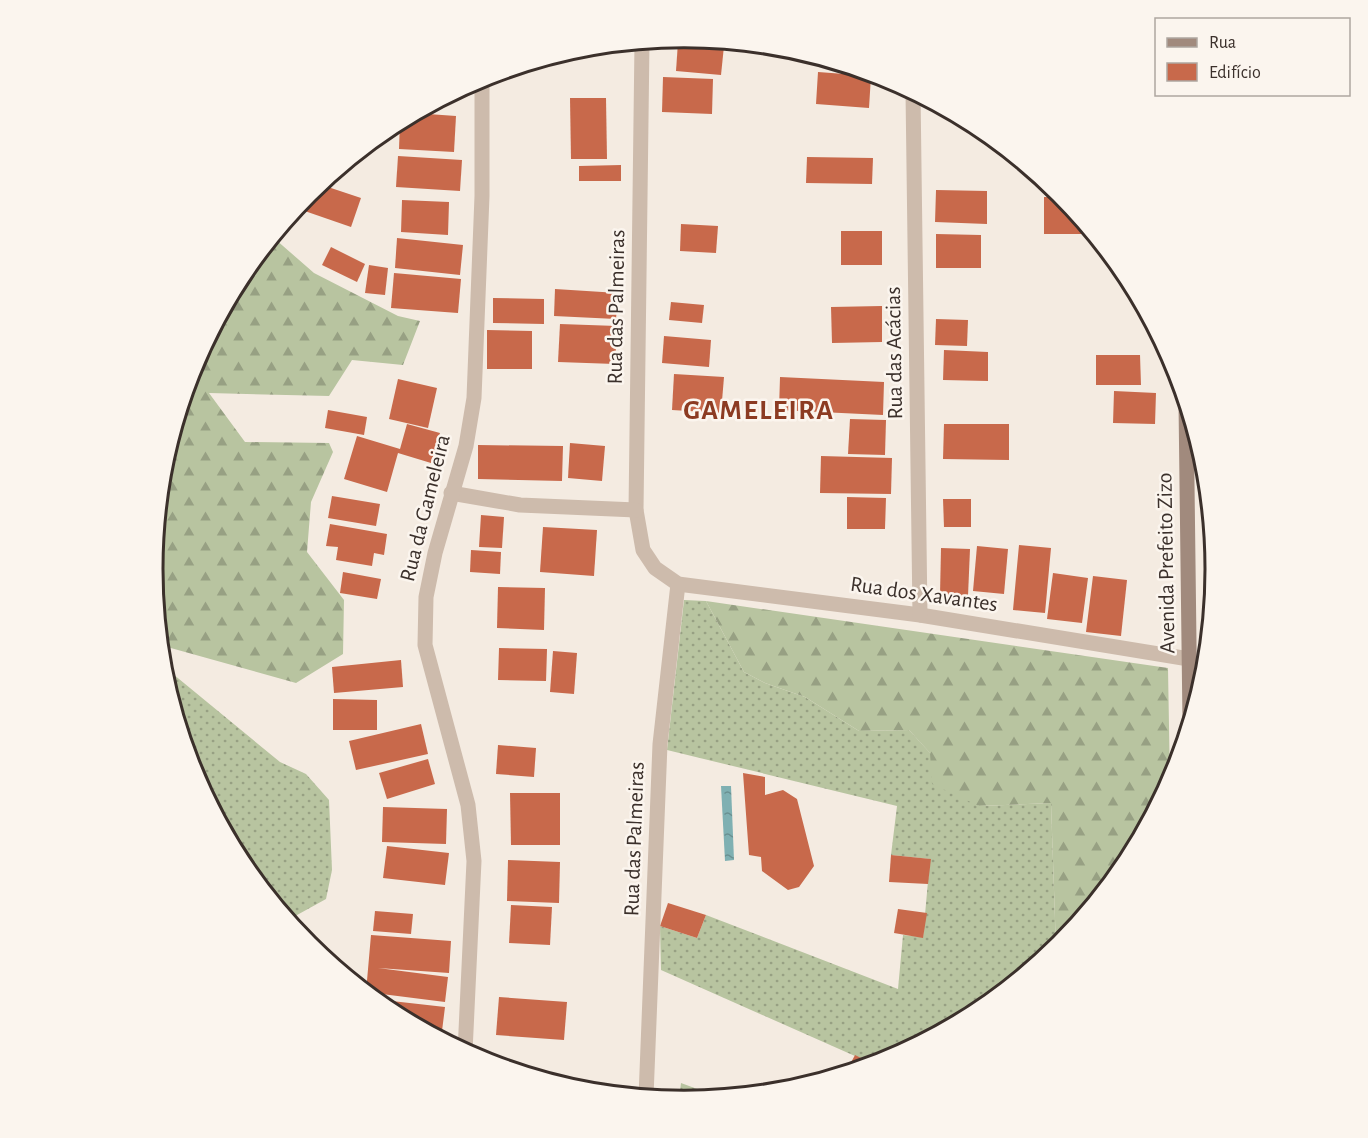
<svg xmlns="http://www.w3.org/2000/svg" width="1368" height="1138" font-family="'Alegreya Sans',sans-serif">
	<defs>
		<pattern id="grass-dots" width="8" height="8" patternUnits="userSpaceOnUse" patternTransform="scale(1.5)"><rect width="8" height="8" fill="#b8c4a0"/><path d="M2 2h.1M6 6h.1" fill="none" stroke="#97a083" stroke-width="1.8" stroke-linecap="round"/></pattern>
		<pattern id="forest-firs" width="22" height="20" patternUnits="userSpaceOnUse" patternTransform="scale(1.5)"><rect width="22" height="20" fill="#b8c4a0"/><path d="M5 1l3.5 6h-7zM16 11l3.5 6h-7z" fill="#97a083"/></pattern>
		<pattern id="water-ripples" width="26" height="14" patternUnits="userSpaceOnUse" patternTransform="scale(1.5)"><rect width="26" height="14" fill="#7fb0b2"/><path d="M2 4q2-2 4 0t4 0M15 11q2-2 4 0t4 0" fill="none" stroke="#699091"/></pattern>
	</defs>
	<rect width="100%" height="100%" fill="#f4ebe1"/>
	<g fill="url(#grass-dots)">
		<polygon points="684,600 706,601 744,672 765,683 805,697 859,731 909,730 979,806 1051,803 1056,948 979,1011 887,1060 873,1064 661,970 660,926 697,938 706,915 898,989 903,935 923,937 930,859 891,855 897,806 667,750"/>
		<polygon points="162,665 280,762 306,774 329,800 332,870 326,899 288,920 242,864 193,772"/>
		<polygon points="681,1083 719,1097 679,1100"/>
	</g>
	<g fill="url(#forest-firs)">
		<polygon points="274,235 275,239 314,273 398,316 420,321 403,365 352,360 329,396 209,393 245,442 329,443 333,452 311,502 307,552 344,600 343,654 296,683 160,645 153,569 163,465 193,365 242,273"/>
		<polygon points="706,601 1168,668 1170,783 1126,865 1056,948 1051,803 979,806 932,784 930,753 909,730 859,731 805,697 765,683 744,672"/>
	</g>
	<polygon fill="url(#water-ripples)" points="721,786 731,786 734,860 725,861"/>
	<g fill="#c8694b">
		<polygon points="678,42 724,46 721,75 676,71"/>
		<polygon points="818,72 871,76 869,108 816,104"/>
		<polygon points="663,77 713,79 712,114 662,112"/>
		<polygon points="570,98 606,98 607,159 571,159"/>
		<polygon points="414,113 456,116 454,152 399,149 400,121"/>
		<polygon points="398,156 462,160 460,191 396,187"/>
		<polygon points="807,157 873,158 872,184 806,183"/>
		<polygon points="621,165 621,181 579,181 579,166"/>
		<polygon points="319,184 361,198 351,227 296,208 308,193"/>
		<polygon points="936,190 987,191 987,224 935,222"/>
		<polygon points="1044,197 1063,197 1093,234 1044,234"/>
		<polygon points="402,200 449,202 448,235 401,232"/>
		<polygon points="681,224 718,226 716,253 680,251"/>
		<rect x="841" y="231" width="41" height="34"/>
		<polygon points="936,234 981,235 981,268 936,268"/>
		<polygon points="397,238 463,245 460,275 395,268"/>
		<polygon points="331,247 365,264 357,282 322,265"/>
		<polygon points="369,265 388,268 385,295 365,293"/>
		<polygon points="394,273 461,279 458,313 391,308"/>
		<polygon points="555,289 618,293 616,319 554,316"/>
		<polygon points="493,298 544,299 544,324 493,323"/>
		<polygon points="671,302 704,305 702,323 669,320"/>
		<polygon points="882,306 882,342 832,343 831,307"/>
		<polygon points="936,319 968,320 967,346 935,345"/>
		<polygon points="560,324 617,326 615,364 558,362"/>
		<polygon points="487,330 532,331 532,369 487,369"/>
		<polygon points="664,336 711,340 709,367 662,363"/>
		<polygon points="944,350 988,352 988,381 943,380"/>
		<polygon points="1096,355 1140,355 1141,385 1096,385"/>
		<polygon points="674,374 724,377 721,413 672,410"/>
		<polygon points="780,377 884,382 883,415 779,410"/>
		<polygon points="398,379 437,388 428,428 389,419"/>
		<polygon points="1114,391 1156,393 1155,424 1113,423"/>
		<polygon points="328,410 367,417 364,435 325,428"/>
		<polygon points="850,419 886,420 885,455 848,454"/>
		<polygon points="407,424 440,433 431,463 398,453 387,492 344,479 357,436 400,449"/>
		<polygon points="944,424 1009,424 1009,460 943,459"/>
		<polygon points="570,443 605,446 602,481 568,478"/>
		<polygon points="478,445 563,446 562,481 478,479"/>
		<polygon points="821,456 892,458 891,494 820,493"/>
		<polygon points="332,496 380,504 376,526 328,518"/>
		<polygon points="847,497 886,498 885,529 847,529"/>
		<polygon points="943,499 971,499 971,527 944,527"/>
		<polygon points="481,515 504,517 502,548 479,547"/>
		<polygon points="330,524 387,534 384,555 374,553 372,566 336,560 338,547 326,546"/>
		<polygon points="543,527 597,530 594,576 540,572"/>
		<polygon points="1019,545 1051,548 1045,613 1013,610"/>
		<polygon points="977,546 1008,549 1004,594 973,591"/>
		<polygon points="941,548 970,549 968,596 940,595"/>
		<polygon points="471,550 501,552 500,574 470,572"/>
		<polygon points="343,572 381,579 377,599 340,593"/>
		<polygon points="1053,573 1088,578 1082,623 1047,619"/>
		<polygon points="1093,576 1127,580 1121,636 1086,632"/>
		<polygon points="498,587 545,588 544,630 497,628"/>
		<polygon points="499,648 547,649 546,681 498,680"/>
		<polygon points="553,651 577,653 574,694 550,692"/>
		<polygon points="401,660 403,687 334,693 332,667"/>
		<polygon points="333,699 377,700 377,730 333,730"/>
		<polygon points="421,724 428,754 356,770 349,741"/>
		<polygon points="498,745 536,748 534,777 496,774"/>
		<polygon points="428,759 435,784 387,799 379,773"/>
		<polygon points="743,773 765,777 765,795 783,790 797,799 814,866 799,887 788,890 762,871 761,857 749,855"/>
		<polygon points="510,793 560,793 560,845 511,845"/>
		<polygon points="383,807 447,809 446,844 382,842"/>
		<polygon points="387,846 449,853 445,885 383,878"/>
		<polygon points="891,855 931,859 928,884 889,882"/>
		<polygon points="508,860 560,862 559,903 507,901"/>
		<polygon points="668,903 706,915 697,938 660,926"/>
		<polygon points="511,905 552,907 550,945 509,943"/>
		<polygon points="898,909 927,913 923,938 894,933"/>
		<polygon points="375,911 413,914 411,934 373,931"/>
		<polygon points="371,935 451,941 449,973 378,968 448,977 445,1002 366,992"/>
		<polygon points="499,997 567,1002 564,1040 496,1035"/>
		<polygon points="374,999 445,1007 441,1039 388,1011"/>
		<polygon points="855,1055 873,1064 846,1072"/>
	</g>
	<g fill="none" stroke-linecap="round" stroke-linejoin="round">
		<g stroke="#cdbbac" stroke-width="15">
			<polyline points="642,42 636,510 643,550 655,568 678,584 920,615 1189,659"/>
			<polyline points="913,92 920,615"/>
			<polyline points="451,493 520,505 636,510"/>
			<polyline points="465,1052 474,861 468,805 425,645 426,597 435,553 466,446 474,398 482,196 482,77"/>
			<polyline points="646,1097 660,744 678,584"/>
		</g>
		<polyline stroke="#a18a7d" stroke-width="15" points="1186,403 1190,723"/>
	</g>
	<g text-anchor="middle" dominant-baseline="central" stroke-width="5" stroke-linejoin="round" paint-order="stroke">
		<g font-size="22" fill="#3b302b" stroke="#fbf5ee">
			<text transform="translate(616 307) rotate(-89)">Rua das Palmeiras</text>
			<text transform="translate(894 353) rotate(-91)">Rua das Acácias</text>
			<text transform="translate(425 508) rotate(-76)">Rua da Gameleira</text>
			<text transform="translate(1166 563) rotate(-91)">Avenida Prefeito Zizo</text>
			<text transform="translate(924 594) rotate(8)">Rua dos Xavantes</text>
			<text transform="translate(634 839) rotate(-88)">Rua das Palmeiras</text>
		</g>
		<g font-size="28" font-weight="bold" letter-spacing="1.5" fill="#8c3b22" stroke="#fbf5ee">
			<text x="759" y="411">GAMELEIRA</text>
		</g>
	</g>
	<path d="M0 0H1368V1138H0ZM163 569a521 521 0 1 1 1042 0a521 521 0 1 1-1042 0Z" fill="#fbf5ee" fill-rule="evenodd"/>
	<path fill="none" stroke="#3b302b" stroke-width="3" d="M163 569a521 521 0 1 1 1042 0a521 521 0 1 1-1042 0Z"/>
	<rect x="1155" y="18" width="195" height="78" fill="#fbf5ee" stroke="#aea6a0" stroke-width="1.5"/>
	<rect x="1167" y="38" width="30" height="9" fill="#a18a7d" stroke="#aea6a0" stroke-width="1.5"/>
	<text x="1209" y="48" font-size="18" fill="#3b302b">Rua</text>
	<rect x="1167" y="63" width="30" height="18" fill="#c8694b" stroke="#aea6a0" stroke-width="1.5"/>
	<text x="1209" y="78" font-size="18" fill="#3b302b">Edifício</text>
</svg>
